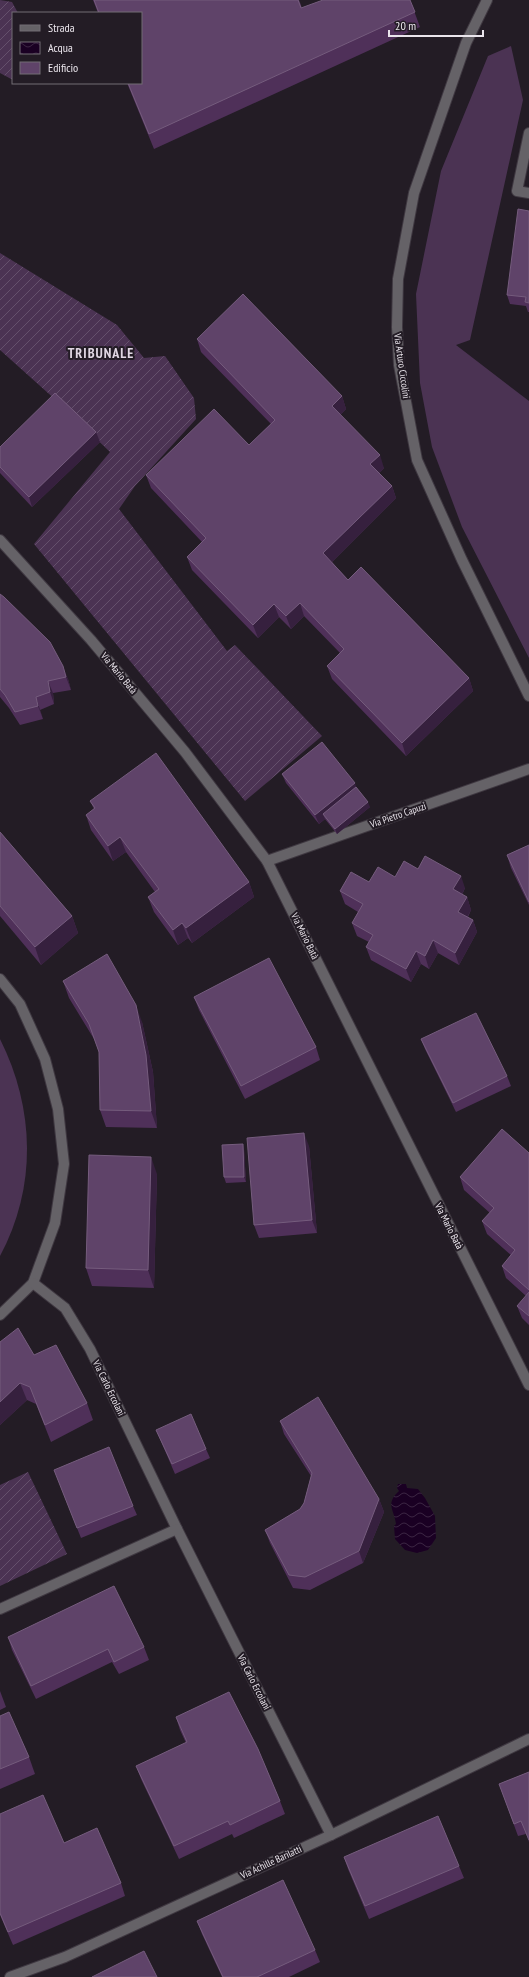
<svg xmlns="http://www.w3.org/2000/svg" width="529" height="1977" font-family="'PT Sans Narrow',sans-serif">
	<defs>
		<pattern id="garden-furrows" width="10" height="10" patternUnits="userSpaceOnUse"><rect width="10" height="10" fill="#4b3353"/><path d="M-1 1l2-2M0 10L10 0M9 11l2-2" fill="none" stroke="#65506c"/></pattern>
		<pattern id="water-waves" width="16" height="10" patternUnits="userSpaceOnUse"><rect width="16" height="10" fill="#1a0023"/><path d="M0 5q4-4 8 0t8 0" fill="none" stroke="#3b2543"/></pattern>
	</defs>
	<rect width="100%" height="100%" fill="#231c25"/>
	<g fill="#4b3353">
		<polygon points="511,46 523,100 470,340 456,345 529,401 529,658 462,527 432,447 420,383 416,294 441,171 488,56"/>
		<path d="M0 1039C35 1109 37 1187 0 1256Z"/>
	</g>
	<g fill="url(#garden-furrows)">
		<polygon points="0,0 12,2 18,13 13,13 13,80 0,73"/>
		<polygon points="0,253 117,325 144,358 165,356 194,398 196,419 135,486 119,509 227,651 235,645 322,736 245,801 34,544 110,452 58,402 0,350"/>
		<polygon points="28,1472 67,1554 0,1586 0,1485"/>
	</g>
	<path fill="url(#water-waves)" d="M398 1484H406L407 1488 418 1489 425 1498 435 1516 436 1538 428 1550 417 1553 405 1550 395 1539 394 1526 396 1524C394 1509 385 1504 399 1491L397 1488Z"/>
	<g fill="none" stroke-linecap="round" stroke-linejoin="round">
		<g stroke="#3f3841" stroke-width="12">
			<g id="street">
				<polyline points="487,0 466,43 414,193 398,279 397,327 399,365 417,460 462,560 529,696"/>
				<polyline points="529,133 517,191 529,193"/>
				<polyline points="0,540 91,640 185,752 267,861 529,1385"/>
				<polyline points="267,861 529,769"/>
				<polyline points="0,979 20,1004 45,1059 58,1109 64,1164 55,1223 33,1283 0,1315"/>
				<polyline points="33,1283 65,1308 90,1349 177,1529 331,1835"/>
				<polyline points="0,1609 177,1529"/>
				<polyline points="10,1977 65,1957 331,1835 529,1739"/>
			</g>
		</g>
		<use href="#street" stroke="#656267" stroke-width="10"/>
	</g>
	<g fill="#4f3059">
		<polygon points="93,0 299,0 302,8 410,0 420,27 154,149 127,83 141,83 141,13 98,13"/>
		<polygon points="529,211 529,312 528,312 526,306 510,304 507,295"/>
		<polygon points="197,339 342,396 346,409 340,415 384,468 379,473 392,486 396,498 332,562 348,580 469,678 473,691 406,756 332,679 327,666 340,653 304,616 291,629 279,617 258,638 192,570 187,557 202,542 151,488 146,475 249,445 271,424 201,352"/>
		<polygon points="96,432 100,442 32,507 0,473 0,447"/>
		<polygon points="0,594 68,679 71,690 53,693 54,704 40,710 43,719 20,725 9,708 0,697"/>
		<polygon points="282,774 370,807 337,834 325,819 319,824 286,783"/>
		<polygon points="90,801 249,882 254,897 192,943 188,938 178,945 154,912 148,897 155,892 126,852 113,861 91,830 86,815 94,809"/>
		<polygon points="0,832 72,916 78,933 41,965 0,916"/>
		<polygon points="529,845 529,905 511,868 507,855"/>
		<polygon points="418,869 465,888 462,895 467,897 471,910 468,917 473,920 477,932 459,965 438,953 429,969 421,964 411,982 371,960 366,947 369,942 357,936 352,923 358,912 345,904 340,891 369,882 395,877"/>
		<polygon points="63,981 142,1022 153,1072 157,1128 106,1127 100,1110 99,1052 94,1039 69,998"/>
		<polygon points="194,997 316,1047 320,1060 245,1099 199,1010"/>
		<polygon points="421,1039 507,1076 511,1086 456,1112 425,1049"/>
		<polygon points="309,1146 317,1233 259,1238 254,1225"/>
		<polygon points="244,1149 246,1182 226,1183 224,1177"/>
		<polygon points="529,1153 529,1325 522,1318 517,1306 526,1296 506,1278 502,1266 511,1255 487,1234 482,1221 490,1213 464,1190 460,1177"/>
		<polygon points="157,1174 154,1288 92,1286 86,1268"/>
		<polygon points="0,1342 34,1355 87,1403 93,1420 51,1442 36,1404 27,1400 0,1425"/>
		<polygon points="280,1421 379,1499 384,1512 363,1563 310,1590 293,1588 270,1543 265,1530 300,1509 304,1503 311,1476 284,1434"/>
		<polygon points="156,1430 206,1449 210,1458 175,1474 160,1439"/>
		<polygon points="54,1470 133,1506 137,1515 81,1538"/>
		<polygon points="8,1637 144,1647 149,1660 119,1674 112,1662 36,1699 12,1650"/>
		<polygon points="0,1691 6,1707 0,1710"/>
		<polygon points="0,1716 29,1757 35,1774 0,1789"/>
		<polygon points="176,1717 280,1801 285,1814 234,1838 232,1834 179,1859 141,1779 136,1766 186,1743 180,1730"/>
		<polygon points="529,1772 529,1842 526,1834 518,1836 499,1784"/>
		<polygon points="0,1814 64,1843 121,1883 125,1896 13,1945 0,1915"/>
		<polygon points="344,1857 459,1866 464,1878 369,1919 348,1869"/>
		<polygon points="197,1921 315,1950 320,1962 289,1977 222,1977 202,1934"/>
	</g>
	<g fill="#36203e">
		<polygon points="342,396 346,409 336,419 332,406"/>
		<polygon points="96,432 100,442 32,507 29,497"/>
		<polygon points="380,455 384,468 375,477 370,464"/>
		<polygon points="392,486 396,498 328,566 323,553"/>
		<polygon points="300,603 304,616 291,629 286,616"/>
		<polygon points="274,604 279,617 258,638 253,625"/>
		<polygon points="63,666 68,679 71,690 66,677"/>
		<polygon points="469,678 473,691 406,756 402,743"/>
		<polygon points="48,681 53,693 54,704 50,692"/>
		<polygon points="36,697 40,710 43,719 38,706"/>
		<polygon points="355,783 358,792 323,814 325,819 319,824 315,815"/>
		<polygon points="368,802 370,807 337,834 335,829"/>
		<polygon points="120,837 126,852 113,861 108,846"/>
		<polygon points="461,876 465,888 458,902 453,889"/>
		<polygon points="249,882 254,897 192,943 186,928"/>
		<polygon points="467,897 471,910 463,925 458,912"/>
		<polygon points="72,916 78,933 41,965 35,947"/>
		<polygon points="473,920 477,932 459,965 455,953"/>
		<polygon points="182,923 188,938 178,945 173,930"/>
		<polygon points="433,940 438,953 429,969 425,956"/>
		<polygon points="416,951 421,964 411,982 406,969"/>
		<polygon points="136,1005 142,1022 153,1072 157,1128 151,1111"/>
		<polygon points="304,1133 309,1146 317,1233 312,1220"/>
		<polygon points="243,1144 244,1149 246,1182 244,1177"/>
		<polygon points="151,1157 157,1174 154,1288 148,1270"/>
		<polygon points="20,1383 27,1400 0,1425 0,1402"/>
		<polygon points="379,1499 384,1512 363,1563 359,1551"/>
	</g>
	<g fill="#5f4369" stroke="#755c7d">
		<polygon points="94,0 298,0 301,8 323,0 410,0 415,12 149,134 128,83 141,83 141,13 99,13"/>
		<polygon points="518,209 529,211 529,303 525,302 526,297 507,295"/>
		<polygon points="243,294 342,396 332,406 380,455 370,464 392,486 323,553 348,580 361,567 469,678 402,743 327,666 344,649 300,603 286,616 274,604 253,625 187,557 206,538 146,475 214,409 249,445 275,420 197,339"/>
		<polygon points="55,393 96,432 29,497 0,467 0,447"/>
		<polygon points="0,594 4,597 50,642 63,666 66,677 48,681 50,692 36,697 38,706 15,712 5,695 0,689"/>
		<polygon points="322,742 355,783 315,815 282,774"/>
		<polygon points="156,753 249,882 186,928 182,923 173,930 148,897 159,889 120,837 108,846 86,815 95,808 90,801"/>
		<polygon points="356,787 368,802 335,829 323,814"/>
		<polygon points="0,832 72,916 35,947 0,906"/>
		<polygon points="529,845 529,902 507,855"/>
		<polygon points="425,856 461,876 453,889 467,897 458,912 473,920 455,953 433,940 425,956 416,951 406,969 366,947 373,935 352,923 363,904 340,891 351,872 369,882 378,867 395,877 404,861 418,869"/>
		<polygon points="107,954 136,1005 146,1055 151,1111 100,1110 99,1052 89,1024 63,981"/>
		<polygon points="269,958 316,1047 241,1086 194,997"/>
		<polygon points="476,1013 507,1076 453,1103 421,1039"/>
		<polygon points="502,1129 529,1153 529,1290 502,1266 515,1250 482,1221 494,1208 460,1177"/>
		<polygon points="304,1133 312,1220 254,1225 247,1138"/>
		<polygon points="243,1144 244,1177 224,1177 222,1145"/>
		<polygon points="89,1155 151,1157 148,1270 86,1268"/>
		<polygon points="529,1292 529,1316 517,1306"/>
		<polygon points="18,1328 34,1355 56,1345 87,1403 45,1425 30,1387 20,1383 0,1402 0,1342"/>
		<polygon points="318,1397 379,1499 359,1551 305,1577 289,1575 265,1530 300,1509 304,1503 312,1473 280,1421"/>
		<polygon points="191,1414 206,1449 172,1464 156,1430"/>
		<polygon points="109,1447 133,1506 77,1528 54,1470"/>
		<polygon points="114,1586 144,1647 114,1662 108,1649 31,1686 8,1637"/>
		<polygon points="229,1692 258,1749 280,1801 230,1825 228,1821 174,1846 136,1766 187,1742 176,1717"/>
		<polygon points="9,1712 29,1757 0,1769 0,1716"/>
		<polygon points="529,1772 529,1840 521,1821 514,1824 499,1784"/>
		<polygon points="43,1795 64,1843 97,1828 121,1883 8,1932 0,1913 0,1814"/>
		<polygon points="438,1816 459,1866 365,1906 344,1857"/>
		<polygon points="283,1880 315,1950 257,1977 223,1977 197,1921"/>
		<polygon points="144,1951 157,1977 92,1977"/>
	</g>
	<g text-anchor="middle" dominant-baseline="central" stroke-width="4" stroke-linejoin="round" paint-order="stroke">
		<g font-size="10" fill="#eae5ec" stroke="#231c25">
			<text transform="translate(402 366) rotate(82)">Via Arturo Ciccolini</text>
			<text transform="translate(119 673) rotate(50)">Via Mario Batà</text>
			<text transform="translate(398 815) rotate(-19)">Via Pietro Capuzi</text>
			<text transform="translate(305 936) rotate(64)">Via Mario Batà</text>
			<text transform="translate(449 1226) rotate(63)">Via Mario Batà</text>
			<text transform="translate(109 1388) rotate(64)">Via Carlo Ercolani</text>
			<text transform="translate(254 1682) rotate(63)">Via Carlo Ercolani</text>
			<text transform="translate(271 1862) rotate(-25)">Via Achille Barilatti</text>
		</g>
		<g font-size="14" font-weight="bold" letter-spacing="1" fill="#e0d6e3" stroke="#231c25">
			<text x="101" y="353">TRIBUNALE</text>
		</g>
	</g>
	<rect x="12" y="12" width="130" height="72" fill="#231c25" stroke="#736c75"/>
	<rect x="20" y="25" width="20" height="6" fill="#656267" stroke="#736c75"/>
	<text x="48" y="32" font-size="12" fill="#eae5ec">Strada</text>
	<rect x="20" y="42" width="20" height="12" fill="url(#water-waves)" stroke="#736c75"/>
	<text x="48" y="52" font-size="12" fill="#eae5ec">Acqua</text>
	<rect x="20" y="62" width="20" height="12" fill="#5f4369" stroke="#736c75"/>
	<text x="48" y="72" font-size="12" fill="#eae5ec">Edificio</text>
	<path d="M389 30v6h94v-6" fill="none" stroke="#eae5ec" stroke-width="2"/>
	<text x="395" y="30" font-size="12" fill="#eae5ec" stroke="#231c25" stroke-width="3" paint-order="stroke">20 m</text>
</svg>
